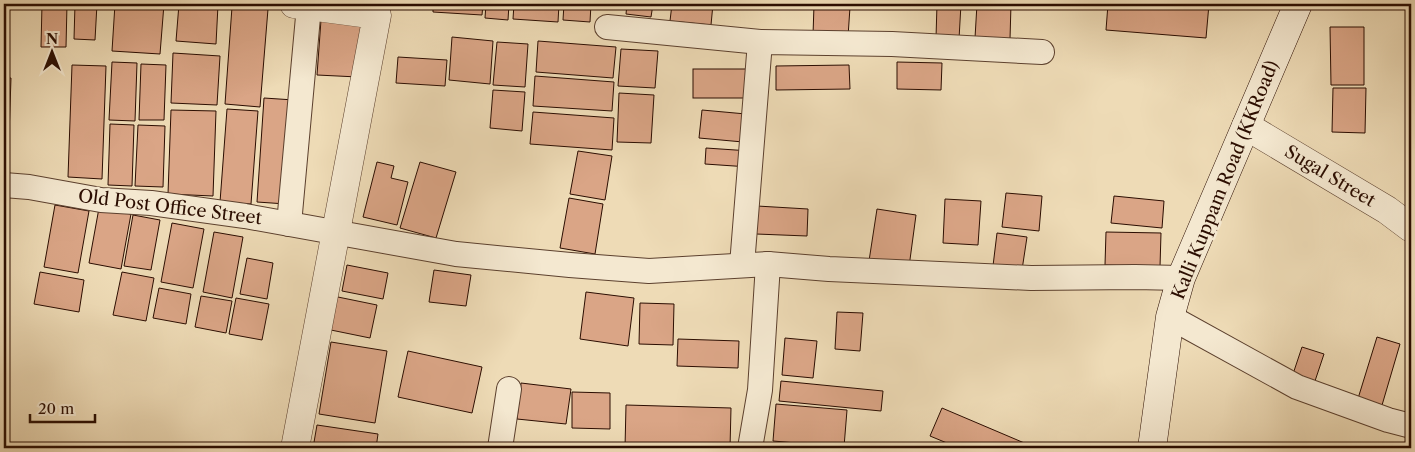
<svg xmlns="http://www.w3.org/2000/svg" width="1415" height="452" font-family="'Libre Caslon Text',serif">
	<rect width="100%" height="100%" fill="#eedbb6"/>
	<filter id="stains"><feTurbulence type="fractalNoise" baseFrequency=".004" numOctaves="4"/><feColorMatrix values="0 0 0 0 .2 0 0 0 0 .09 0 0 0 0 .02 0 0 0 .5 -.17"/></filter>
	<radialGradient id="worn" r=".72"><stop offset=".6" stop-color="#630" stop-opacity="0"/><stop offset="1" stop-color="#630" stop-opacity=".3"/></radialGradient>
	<g fill="#daa586" stroke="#2b0d01">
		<polygon points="4,4 6,4 4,70"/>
		<polygon points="42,4 67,4 66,47 41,47"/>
		<polygon points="75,4 97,4 95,40 74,39"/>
		<polygon points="115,4 164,4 160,54 112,51"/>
		<polygon points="179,4 218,5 216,44 176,41"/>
		<polygon points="433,4 483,4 482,15 433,12"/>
		<polygon points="486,4 509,4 508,20 485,18"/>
		<polygon points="514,4 559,4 558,22 513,19"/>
		<polygon points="564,4 591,4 590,22 563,20"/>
		<polygon points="627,4 653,4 651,17 626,14"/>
		<polygon points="672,4 713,4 711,25 670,21"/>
		<polygon points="937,4 961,4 959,39 936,38"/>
		<polygon points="977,4 1011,4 1010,39 975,38"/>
		<polygon points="1108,4 1209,4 1206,38 1106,30"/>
		<polygon points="814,5 850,7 848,37 813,35"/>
		<polygon points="232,7 268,9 260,107 225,104"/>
		<polygon points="321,20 362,23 358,77 317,75"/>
		<polygon points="1330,27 1364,27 1364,85 1331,85"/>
		<polygon points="452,37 493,41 490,84 449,80"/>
		<polygon points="538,41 616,47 613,78 536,72"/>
		<polygon points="497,42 528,44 525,87 493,85"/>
		<polygon points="621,49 658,51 655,88 618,86"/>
		<polygon points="173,53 220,56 217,105 171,103"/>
		<polygon points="398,57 447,60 445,86 396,83"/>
		<polygon points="112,62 137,63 135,121 109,120"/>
		<polygon points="897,62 942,63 941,90 897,89"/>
		<polygon points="141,64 166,65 164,120 139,120"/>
		<polygon points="72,65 106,66 102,179 68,177"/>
		<polygon points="849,65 850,89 776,90 776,66"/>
		<rect x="693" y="69" width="55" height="29"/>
		<polygon points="535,76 614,82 612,111 533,106"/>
		<polygon points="4,78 11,78 8,165 4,165"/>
		<polygon points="1333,88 1366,88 1365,133 1332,132"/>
		<polygon points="493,90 525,92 522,131 490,128"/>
		<polygon points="619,93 654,95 651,143 617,142"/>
		<polygon points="264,98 294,100 286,204 257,202"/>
		<polygon points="227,109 258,111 251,204 220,202"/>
		<polygon points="171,110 216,111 213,196 168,194"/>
		<polygon points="702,110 746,114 743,142 699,138"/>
		<polygon points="533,112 614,118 612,150 530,144"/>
		<polygon points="110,124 134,125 132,186 108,185"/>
		<polygon points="138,125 165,126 163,187 135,186"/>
		<polygon points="706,148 750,151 749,167 705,164"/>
		<polygon points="578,151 612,156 605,200 570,194"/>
		<polygon points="377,162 394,166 391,178 408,182 397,225 363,217"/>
		<polygon points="420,162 456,172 436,238 400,228"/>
		<polygon points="1006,193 1042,196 1039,231 1002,227"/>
		<polygon points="1114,196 1164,201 1162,228 1111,223"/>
		<polygon points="569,198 603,204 595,254 560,248"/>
		<polygon points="945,199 981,201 978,245 943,243"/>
		<polygon points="55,205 89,211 78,273 44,267"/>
		<polygon points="757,206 808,209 807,236 756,234"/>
		<polygon points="99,208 131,214 121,269 89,263"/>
		<polygon points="877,209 916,215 909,267 869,261"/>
		<polygon points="133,215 160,220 151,270 124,266"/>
		<polygon points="172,223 204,229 193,288 161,282"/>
		<polygon points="214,232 243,237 232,298 203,292"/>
		<polygon points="1106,232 1161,233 1160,267 1105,265"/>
		<polygon points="997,233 1027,237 1022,270 993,266"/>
		<polygon points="247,258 273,263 267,299 240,294"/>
		<polygon points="347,265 388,273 383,299 342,291"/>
		<polygon points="434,270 471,275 466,306 429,302"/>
		<polygon points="40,272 84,280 79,312 34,304"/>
		<polygon points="122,272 154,278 146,321 113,315"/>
		<polygon points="159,288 191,294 186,324 153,318"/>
		<polygon points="586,292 634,298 628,346 580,339"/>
		<polygon points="201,296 232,301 226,333 195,327"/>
		<polygon points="333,296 377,305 370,338 326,329"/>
		<polygon points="236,298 269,304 262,340 229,334"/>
		<polygon points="640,303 674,304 673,345 639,344"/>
		<polygon points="837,312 863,313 860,351 835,349"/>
		<polygon points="1377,337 1400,344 1380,412 1356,405"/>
		<polygon points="785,338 817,341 813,378 782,375"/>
		<polygon points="678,339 739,341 738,368 677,366"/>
		<polygon points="331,342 387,351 375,423 319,414"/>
		<polygon points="1302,347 1324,354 1313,387 1291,380"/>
		<polygon points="408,351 482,367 472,413 398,397"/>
		<polygon points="781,381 883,391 881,411 779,401"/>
		<polygon points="521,383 571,389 566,424 517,419"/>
		<polygon points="572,392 610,393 610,429 572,428"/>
		<polygon points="776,404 847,410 844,447 773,441"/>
		<polygon points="626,405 731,408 730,448 625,448"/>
		<polygon points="942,408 1029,445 1028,448 959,448 930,436"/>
		<polygon points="317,425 378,434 376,448 313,448"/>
		<polygon points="774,445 817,448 774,448"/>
	</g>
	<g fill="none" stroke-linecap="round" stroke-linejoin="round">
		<g stroke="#5c402e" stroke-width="26">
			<g id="minor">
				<polyline points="607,27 760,42"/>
				<polyline points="4,185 29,187 101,200 151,203 245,216 456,254 570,265 649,271 768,264 829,269 1031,278 1135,277 1181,278"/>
				<polyline points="289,224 309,6"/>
				<polyline points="742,265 760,42 892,44 1042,52"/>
				<polyline points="1170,317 1297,387 1388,420 1411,426"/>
				<polyline points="500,448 509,389"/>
				<polyline points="750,448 760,390 768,264"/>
			</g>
		</g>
		<g stroke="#5c402e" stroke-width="29">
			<g id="tertiary">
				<polyline points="294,4 377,15 295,448"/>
				<polyline points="1246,126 1387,210 1411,228"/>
			</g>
		</g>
		<g stroke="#2b0d01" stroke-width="29">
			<polyline id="secondary" points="1152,448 1170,317 1181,278 1298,4"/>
		</g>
		<use href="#minor" stroke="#f4e8d0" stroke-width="24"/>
		<use href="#tertiary" stroke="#f4e8d0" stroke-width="28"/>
		<use href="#secondary" stroke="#f4e8d0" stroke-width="28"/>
	</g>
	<g text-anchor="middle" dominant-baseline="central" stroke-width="5" stroke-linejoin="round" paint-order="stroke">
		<g font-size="18" fill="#2b0d01" stroke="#f4e8d0">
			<text transform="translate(1330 176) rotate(31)">Sugal Street</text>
			<text transform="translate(1225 180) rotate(-68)">Kalli Kuppam Road (KKRoad)</text>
			<text transform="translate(170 207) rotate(7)">Old Post Office Street</text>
		</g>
	</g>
	<rect width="1415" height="452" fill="none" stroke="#eedbb6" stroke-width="20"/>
	<rect x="5" y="5" width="1405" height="442" fill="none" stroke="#2b0d01" stroke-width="2.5"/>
	<rect x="10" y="10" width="1395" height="432" fill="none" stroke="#2b0d01"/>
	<g transform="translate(52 52)" stroke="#f4e8d0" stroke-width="4" paint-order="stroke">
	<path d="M0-4L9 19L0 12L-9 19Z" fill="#2b0d01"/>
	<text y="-8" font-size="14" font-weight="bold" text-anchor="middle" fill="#2b0d01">N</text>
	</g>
	<path d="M30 414v8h65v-8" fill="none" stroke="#2b0d01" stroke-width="2.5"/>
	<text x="38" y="414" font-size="15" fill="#2b0d01" stroke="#f4e8d0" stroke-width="4" paint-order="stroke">20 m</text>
	<rect width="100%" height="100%" filter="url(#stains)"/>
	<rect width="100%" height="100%" fill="url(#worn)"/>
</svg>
